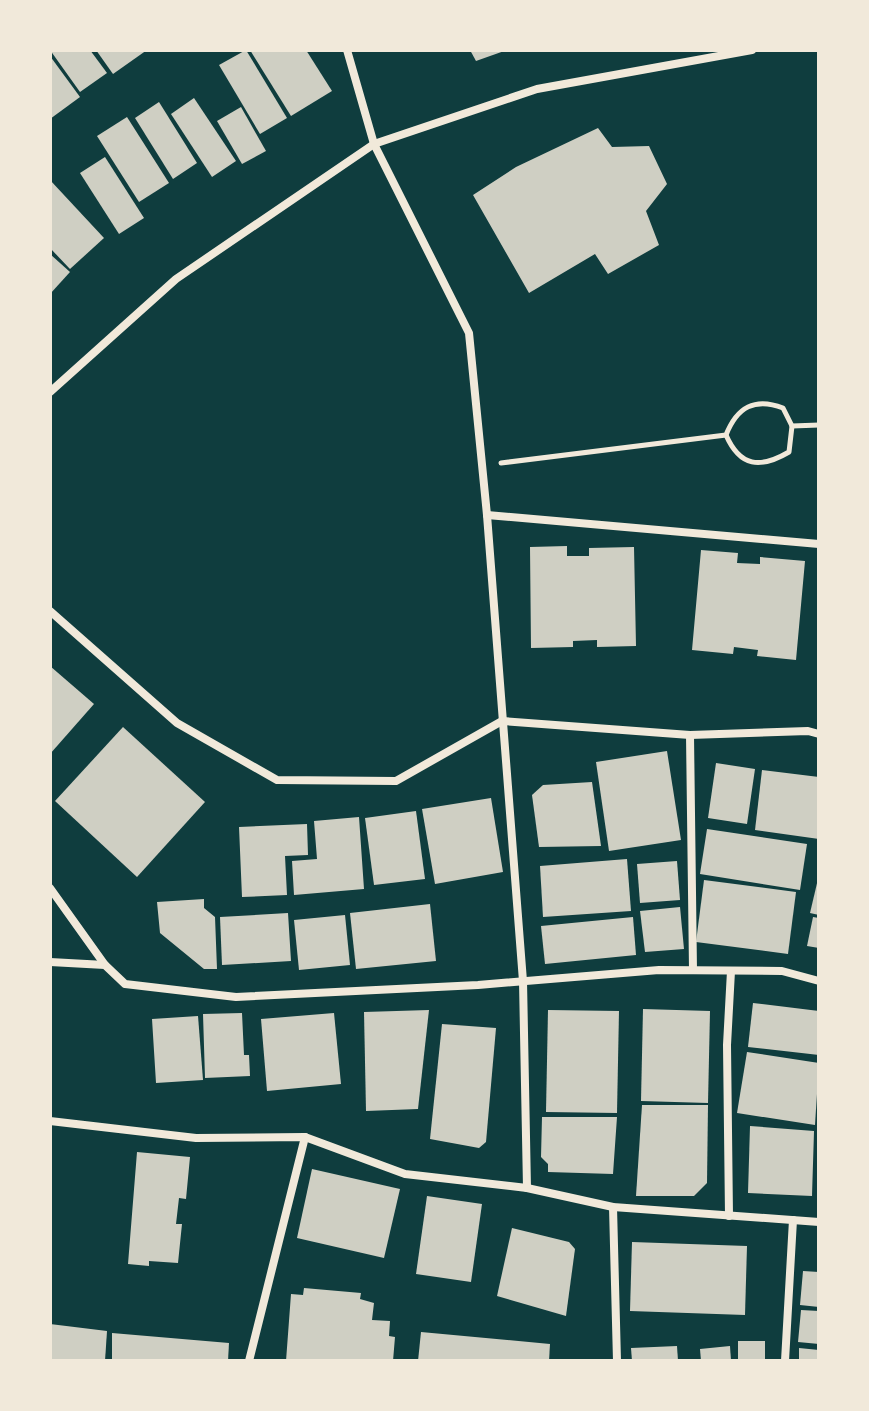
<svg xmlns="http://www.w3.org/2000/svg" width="869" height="1411" font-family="'DejaVu Sans',sans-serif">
	<rect width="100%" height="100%" fill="#0f3d3e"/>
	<g fill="#cfcfc3">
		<polygon points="50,50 90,50 107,73 80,92"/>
		<polygon points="96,50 147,50 113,74"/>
		<polygon points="246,50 287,118 260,134 219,65"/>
		<polygon points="250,50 306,50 332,91 291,116"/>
		<polygon points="470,50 507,50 476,61"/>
		<polygon points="50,56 80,97 50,119"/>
		<polygon points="194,98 236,161 212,177 171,114"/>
		<polygon points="159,102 197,163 173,179 135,118"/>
		<polygon points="241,107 266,151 242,164 217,121"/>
		<polygon points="127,117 169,183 139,202 97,136"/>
		<polygon points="598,128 612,147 649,146 667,184 646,211 659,245 608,274 595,254 529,293 473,195 516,167"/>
		<polygon points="105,157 144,218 119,234 80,173"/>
		<polygon points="50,180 104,238 70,269 50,248"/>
		<polygon points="50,254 70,272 50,294"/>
		<polygon points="567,546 567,556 589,556 589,548 634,547 636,646 597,647 597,640 573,641 573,647 531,648 530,547"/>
		<polygon points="701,550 738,553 737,563 760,564 760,557 805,561 796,660 757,656 758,650 734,647 733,654 692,650"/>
		<polygon points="50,666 94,704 50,754"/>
		<polygon points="123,727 205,802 137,877 55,801"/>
		<polygon points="667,751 681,840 609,851 596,762"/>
		<polygon points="716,763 755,769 747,824 708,818"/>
		<polygon points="762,770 819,777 819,839 755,830"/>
		<polygon points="592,782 601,846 539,847 532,795 543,785"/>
		<polygon points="491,798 503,872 435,884 422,809"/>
		<polygon points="416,811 425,879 374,885 365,818"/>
		<polygon points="359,817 364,889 294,895 292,861 317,859 314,821"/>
		<polygon points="307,824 308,855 285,856 287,895 242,897 239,827"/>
		<polygon points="707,829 807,844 800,890 700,874"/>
		<polygon points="627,859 631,911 543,917 540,866"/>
		<polygon points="677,861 680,900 640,903 637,864"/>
		<polygon points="818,879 819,879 819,915 810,913"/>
		<polygon points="704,880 796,892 788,954 696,942"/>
		<polygon points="204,899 204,908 215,917 217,969 204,969 160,933 157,902"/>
		<polygon points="430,904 436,961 356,969 350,913"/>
		<polygon points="680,907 684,949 645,952 640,911"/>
		<polygon points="288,913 291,961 222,965 220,917"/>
		<polygon points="345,915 350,965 299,970 294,920"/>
		<polygon points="633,917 636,955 545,964 541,926"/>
		<polygon points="813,917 819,918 819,948 807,946"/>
		<polygon points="753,1003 819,1011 819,1055 748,1047"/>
		<polygon points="643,1009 710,1011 708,1103 641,1101"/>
		<polygon points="429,1010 418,1109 366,1111 364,1012"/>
		<polygon points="548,1010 619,1011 617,1113 546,1112"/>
		<polygon points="242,1013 244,1055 249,1055 250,1076 205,1078 203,1014"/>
		<polygon points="334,1013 341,1084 267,1091 261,1019"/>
		<polygon points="198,1016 203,1080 156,1083 152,1019"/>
		<polygon points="442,1024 496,1028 486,1142 479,1148 430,1139"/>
		<polygon points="747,1052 819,1063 815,1125 737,1113"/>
		<polygon points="642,1105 708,1105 707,1183 694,1196 636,1196"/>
		<polygon points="542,1117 617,1117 613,1174 548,1172 548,1164 541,1157"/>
		<polygon points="750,1126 814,1131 812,1196 748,1193"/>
		<polygon points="137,1152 190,1157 186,1199 179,1198 176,1224 182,1224 178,1263 149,1261 149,1266 128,1264"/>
		<polygon points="312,1169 400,1189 384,1258 297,1238"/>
		<polygon points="427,1196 482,1204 471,1282 416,1274"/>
		<polygon points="512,1228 569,1242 575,1249 566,1316 497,1296"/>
		<polygon points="632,1242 747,1246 745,1315 630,1311"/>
		<polygon points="803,1271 819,1272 819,1307 800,1305"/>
		<polygon points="304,1288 361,1293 360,1299 374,1303 372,1320 390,1321 389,1336 395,1337 393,1361 286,1361 291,1294 303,1295"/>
		<polygon points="801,1310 819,1311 819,1344 798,1342"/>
		<polygon points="50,1324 107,1331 105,1361 50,1361"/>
		<polygon points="421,1332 550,1344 549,1361 418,1361"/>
		<polygon points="112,1333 229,1343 228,1361 112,1361"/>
		<rect x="738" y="1341" width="27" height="20"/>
		<polygon points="677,1346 678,1361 632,1361 631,1348"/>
		<polygon points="730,1346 731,1361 701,1361 700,1349"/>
		<polygon points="799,1348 819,1350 819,1361 799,1361"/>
	</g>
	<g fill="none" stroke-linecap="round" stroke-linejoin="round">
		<g stroke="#f1e9da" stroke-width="5">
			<path d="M726 435C740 467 760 469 789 452L792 426"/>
			<path d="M501 463 726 435C737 407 755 397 783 408L792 426 819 425"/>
		</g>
		<g stroke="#f1e9da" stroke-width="8">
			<polyline points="347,50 374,144 469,333 487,515 523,981 527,1188"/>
			<polyline points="50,392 176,279 374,144 537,89 752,50"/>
			<polyline points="487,515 819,544"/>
			<polyline points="50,611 177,723 277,780 396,781 502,721 690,735 808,731 819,734"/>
			<polyline points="690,735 693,970"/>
			<polyline points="50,888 105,965"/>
			<polyline points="50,962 105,965 125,984 236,997 478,985 659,970 782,971 819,981"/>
			<polyline points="50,1121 196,1138 305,1137 405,1174 527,1188 613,1207 819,1222"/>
			<polyline points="613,1207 617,1361"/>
			<polyline points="729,1216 727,1045 731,971"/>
			<polyline points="249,1361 305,1137"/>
			<polyline points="785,1361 793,1220"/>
		</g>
	</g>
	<rect width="869" height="1411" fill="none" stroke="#f1e9da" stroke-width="104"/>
</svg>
